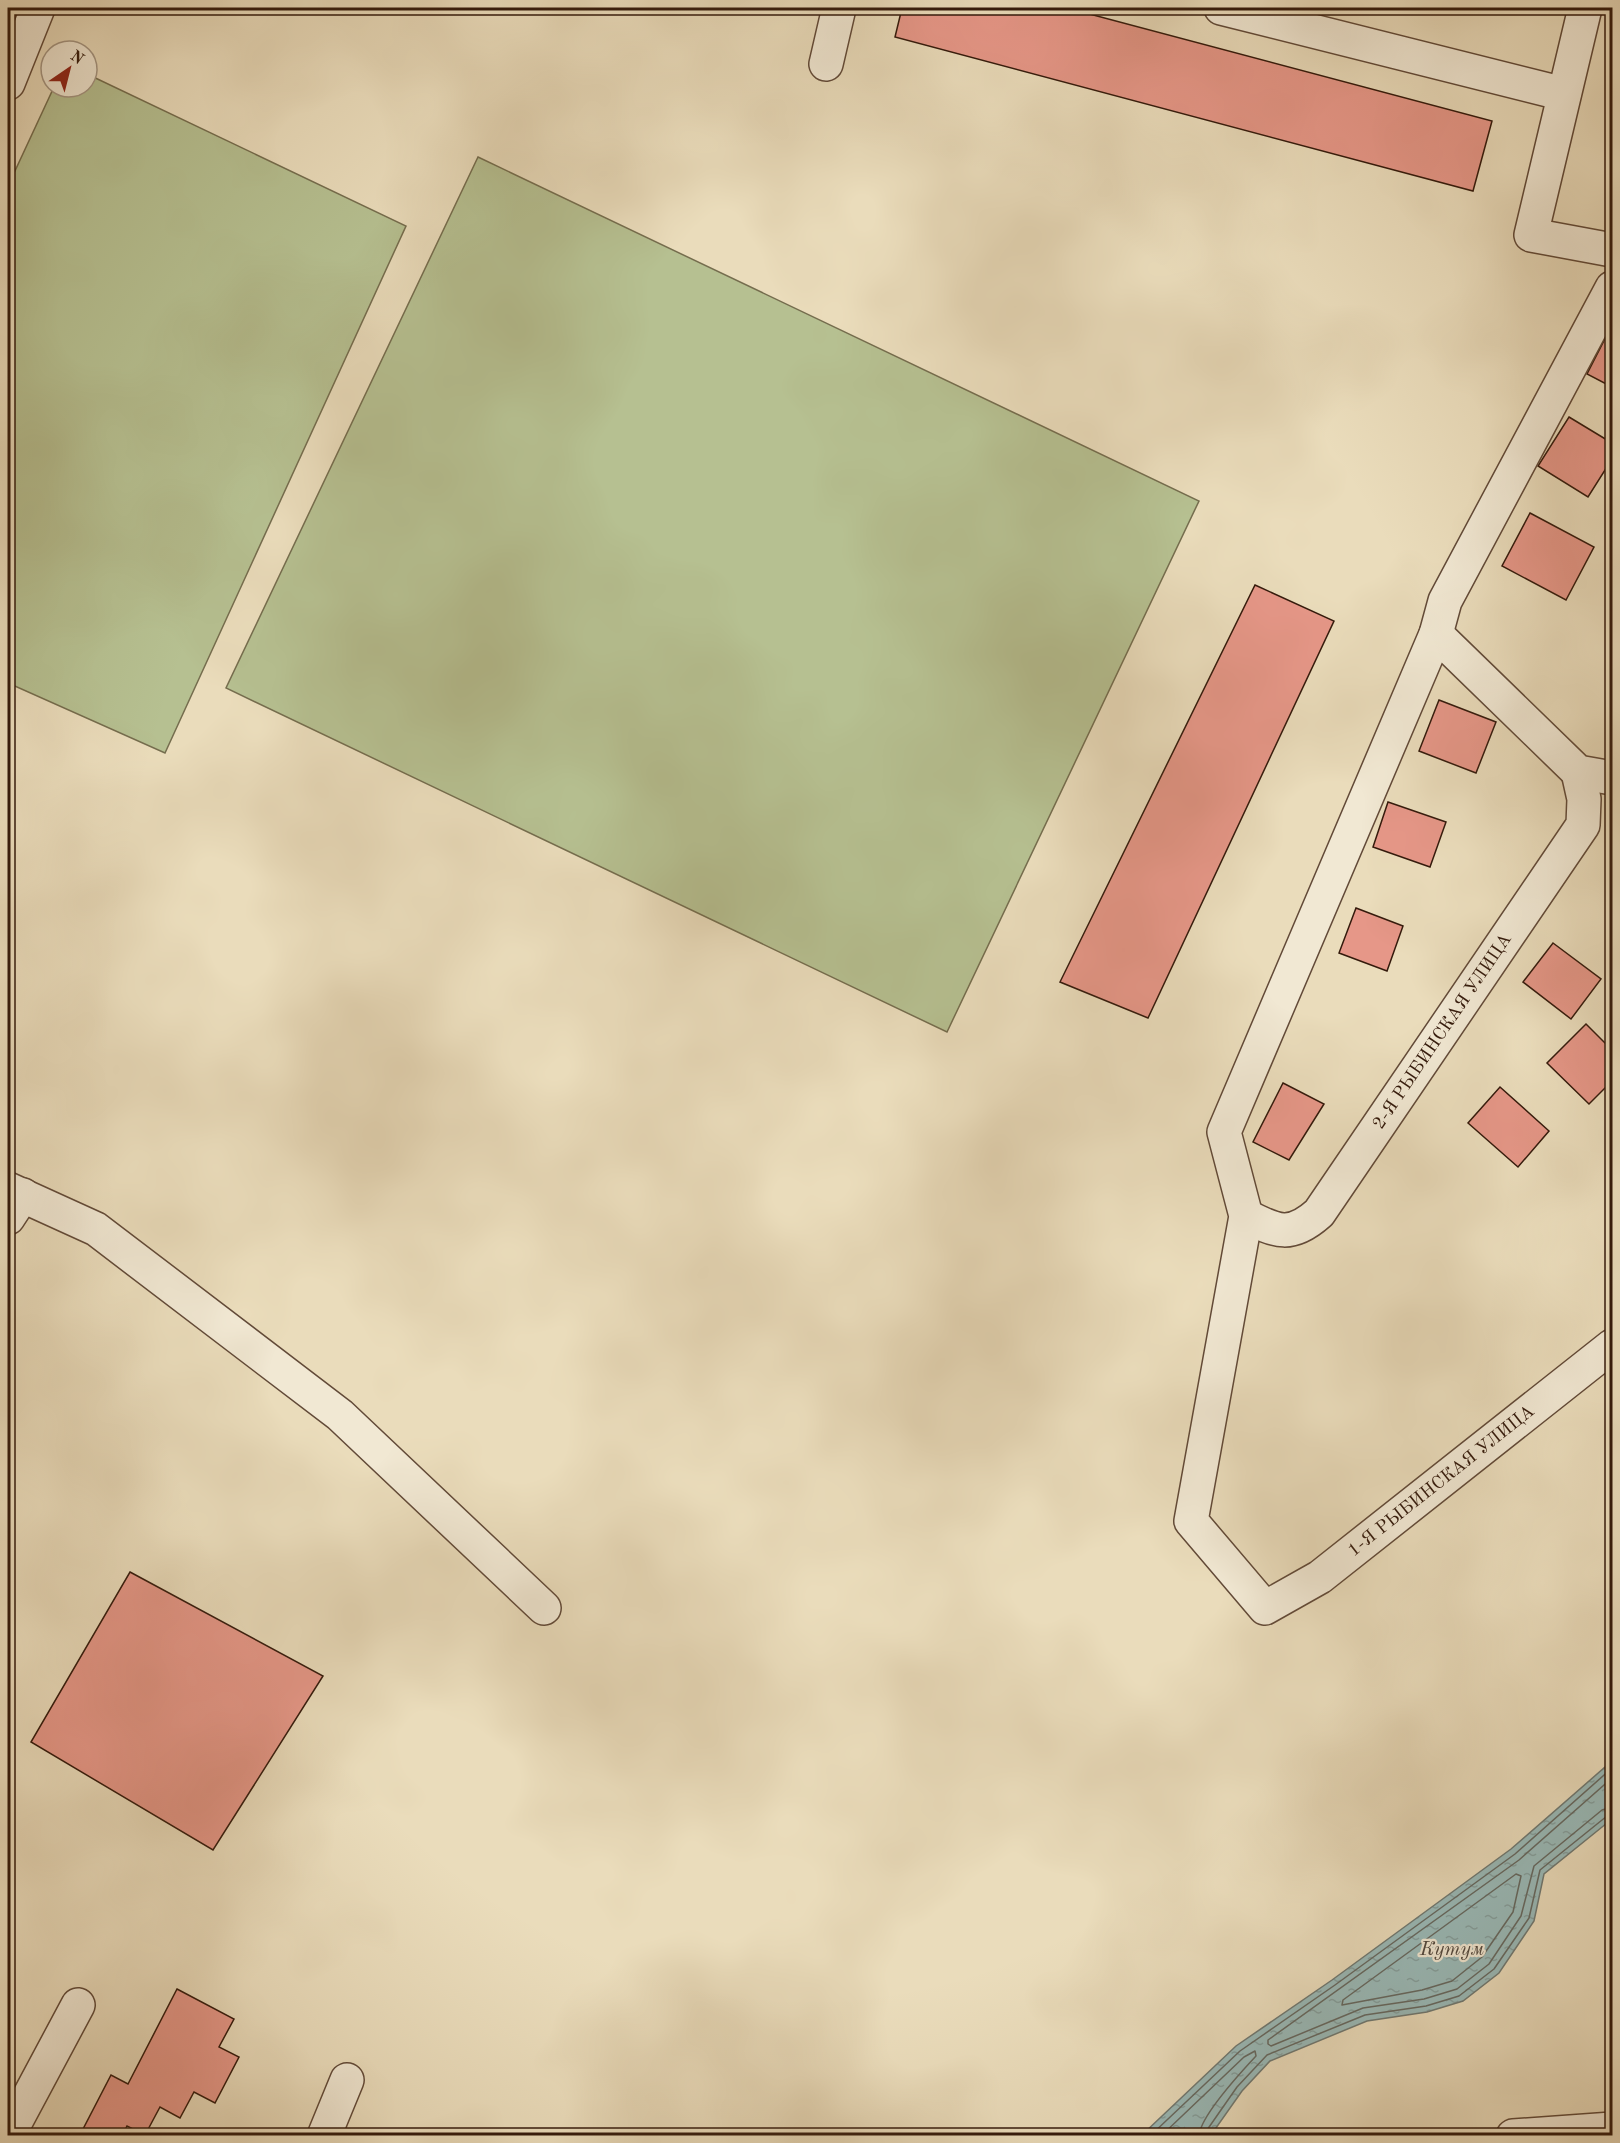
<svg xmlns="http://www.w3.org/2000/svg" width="1620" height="2143" font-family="'Old Standard TT',serif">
	<defs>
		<pattern id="water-ripples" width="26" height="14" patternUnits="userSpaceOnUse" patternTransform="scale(1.5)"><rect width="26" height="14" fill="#9abab8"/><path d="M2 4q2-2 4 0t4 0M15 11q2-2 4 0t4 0" fill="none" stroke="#859f9d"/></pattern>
	</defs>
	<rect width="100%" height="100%" fill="#eadcbb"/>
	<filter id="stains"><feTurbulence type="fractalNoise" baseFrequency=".00333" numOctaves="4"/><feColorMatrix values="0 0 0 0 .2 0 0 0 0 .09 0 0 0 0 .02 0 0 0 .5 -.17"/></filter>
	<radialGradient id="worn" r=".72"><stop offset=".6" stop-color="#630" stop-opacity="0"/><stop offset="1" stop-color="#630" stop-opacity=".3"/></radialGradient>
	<g fill="#b6c091" stroke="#756d4e" stroke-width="1.5">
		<polygon points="87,74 406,226 165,753 8,683 8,186 54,87 87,87"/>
		<polygon points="478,157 1199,501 947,1032 226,688"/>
	</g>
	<polygon fill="url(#water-ripples)" stroke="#717a73" stroke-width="1.5" points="1612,1761 1612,1819 1544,1874 1534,1921 1499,1973 1463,2001 1427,2012 1367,2021 1270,2061 1242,2091 1211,2135 1142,2135 1236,2046 1332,1980 1511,1849"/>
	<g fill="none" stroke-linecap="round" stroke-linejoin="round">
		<g stroke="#676a62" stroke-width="1.5">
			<polyline points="1612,1778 1519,1860 1268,2040 1268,2044 1271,2046 1363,2008 1424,1999 1457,1989 1489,1964 1521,1916 1534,1866 1602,1810 1612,1807"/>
			<polygon points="1516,1874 1521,1876 1513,1912 1482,1957 1452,1981 1422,1990 1342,2005 1343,2000"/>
			<polyline points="1150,2136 1240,2051 1335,1985 1515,1854 1612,1768"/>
			<path d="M1161 2136 1244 2057 1255 2051 1256 2056C1242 2071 1200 2116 1199 2136"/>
			<polyline points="1206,2136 1207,2130 1237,2087 1267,2055 1365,2015 1426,2006 1459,1996 1494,1969 1529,1918 1540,1870 1607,1816 1612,1815"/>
		</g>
	</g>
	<g fill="#e69788" stroke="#341a0c" stroke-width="1.5">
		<polygon points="902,8 1067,8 1492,121 1473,191 895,37"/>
		<polygon points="1612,325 1612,387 1587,374"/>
		<polygon points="1569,417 1612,443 1612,459 1588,497 1538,466"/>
		<polygon points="1530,513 1594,547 1566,600 1502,566"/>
		<polygon points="1255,585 1334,621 1148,1018 1060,982"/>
		<polygon points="1439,700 1496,722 1476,773 1419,751"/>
		<polygon points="1388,802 1446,822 1430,867 1373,847"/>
		<polygon points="1356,908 1403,926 1387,971 1339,953"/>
		<polygon points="1553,943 1601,979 1571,1019 1523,982"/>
		<polygon points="1586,1024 1612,1050 1612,1081 1589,1104 1547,1063"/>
		<polygon points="1283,1083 1324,1104 1289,1160 1253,1142"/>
		<polygon points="1500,1087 1549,1131 1518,1167 1468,1123"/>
		<polygon points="130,1572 323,1676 213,1850 31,1742"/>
		<polygon points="177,1989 234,2019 219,2047 239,2057 215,2103 194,2092 180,2118 160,2107 145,2135 127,2126 122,2136 87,2136 81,2133 111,2075 128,2084"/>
	</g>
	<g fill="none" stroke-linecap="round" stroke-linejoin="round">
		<g stroke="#624a38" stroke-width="36">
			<g id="minor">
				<polyline points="1221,8 1564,94"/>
				<polyline points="1585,8 1531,235 1612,250"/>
				<polyline points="826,64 839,8"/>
				<polyline points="8,83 38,8"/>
				<path id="s1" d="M1612 288 1445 601 1436 634 1224 1132 1246 1216 1191 1521 1265 1608 1320 1577 1612 1346"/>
				<polyline points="1436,634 1578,772 1612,778"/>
				<polyline points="8,1189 96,1229 340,1415 544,1608"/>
				<path id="s2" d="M1246 1216C1277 1232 1291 1238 1319 1213L1583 825 1584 799 1578 772"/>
				<polyline points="8,1218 23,1195"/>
				<polyline points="8,2136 78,2005"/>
				<polyline points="324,2136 347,2080"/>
				<polyline points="1513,2136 1612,2129"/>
			</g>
		</g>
		<use href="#minor" stroke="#f1e8d3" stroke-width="33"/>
	</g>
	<g text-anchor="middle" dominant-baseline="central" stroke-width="4.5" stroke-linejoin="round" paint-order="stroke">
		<g font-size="18" fill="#341a0c" stroke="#f1e8d3">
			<text stroke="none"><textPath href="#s2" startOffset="300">2-Я РЫБИНСКАЯ УЛИЦА</textPath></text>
			<text stroke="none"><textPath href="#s1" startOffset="1659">1-Я РЫБИНСКАЯ УЛИЦА</textPath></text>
		</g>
		<g font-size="20" font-style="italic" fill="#534a40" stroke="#f1e8d3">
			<text x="1452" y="1950">Кутум</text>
		</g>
	</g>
	<rect width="1620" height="2143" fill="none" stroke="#eadcbb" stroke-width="30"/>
	<rect x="9" y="9" width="1602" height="2125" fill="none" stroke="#341a0c" stroke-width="3"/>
	<rect x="15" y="15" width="1590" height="2113" fill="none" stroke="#341a0c" stroke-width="1.5"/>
	<g transform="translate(69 69) rotate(35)"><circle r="28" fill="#f1e8d3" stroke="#a59683" stroke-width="1.5"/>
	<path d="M0-4.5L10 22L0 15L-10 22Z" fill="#8f2418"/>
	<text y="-9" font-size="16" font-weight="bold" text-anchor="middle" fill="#341a0c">N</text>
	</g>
	<rect width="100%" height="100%" filter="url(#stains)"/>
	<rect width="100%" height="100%" fill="url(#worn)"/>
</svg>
